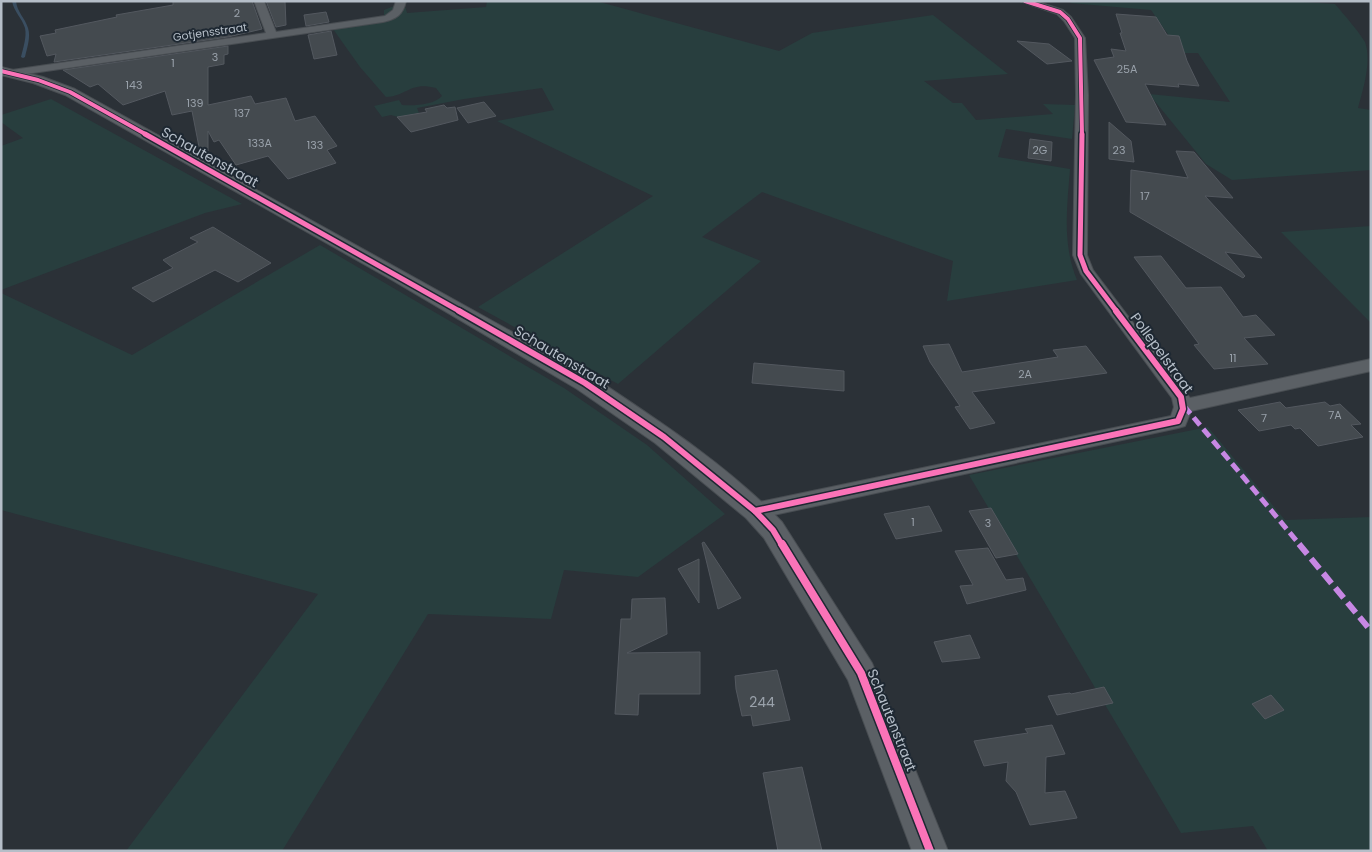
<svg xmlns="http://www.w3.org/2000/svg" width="1372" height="852" font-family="Poppins,sans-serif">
	<rect width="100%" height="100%" fill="#2b3137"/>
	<g fill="#283e3e">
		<path d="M487 1H596L779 51 812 33 933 15 1008 74 924 81 953 103H962L976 120 1053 114 1043 104 1075 105 1072 139 1006 129 998 157 1070 169C1067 207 1062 244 1077 280L947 301 953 261 762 192 702 237 761 261 618 384 478 307 653 196 497 121 554 110 542 88 464 99 417 108 419 113 398 117 391 115 382 117 374 106 399 100 402 105C414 106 434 105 442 96L436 88C410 81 407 96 386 97L360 67 333 29 384 16V10L394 6H405L407 13 486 7Z"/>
		<path d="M1073 1H1289L1335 4C1345 16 1357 29 1365 42 1372 62 1363 89 1358 108L1371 110V170L1232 180 1206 164 1149 94 1230 102 1198 53H1181L1151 10 1070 3Z"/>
		<polygon points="51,99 242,204 205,213 1,290 1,146 23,138 1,122 1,115"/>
		<polygon points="1371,226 1371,323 1281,232"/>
		<polygon points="320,245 564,388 647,445 725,514 638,577 564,570 551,619 428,614 282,851 126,851 318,594 1,510 1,293 132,355"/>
		<polygon points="1208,427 1285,520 1371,517 1371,851 1268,851 1253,826 1181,833 969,475"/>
	</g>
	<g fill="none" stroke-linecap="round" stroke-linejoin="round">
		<path fill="#3a4e61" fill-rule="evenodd" d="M12 1H16C17 12 25 18 28 28 31 37 27 48 25 57L23 58 21 57C23 48 27 37 25 28 22 18 14 12 12 1Z"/>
	</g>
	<g fill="#444a4f" stroke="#53585f">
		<polygon points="173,1 252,1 262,29 228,37 54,62 56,54 47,56 40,36 56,33 55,30 117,17 116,15 173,5"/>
		<polygon points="266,1 285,1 286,25 276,27"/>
		<polygon points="326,12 329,22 306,26 304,15"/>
		<polygon points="1116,14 1156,17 1167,35 1179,36 1187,61 1199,86 1178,84 1179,87 1145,84 1166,125 1126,122 1094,60 1114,57 1111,49 1126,51 1120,33 1122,33"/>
		<polygon points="331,31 337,55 314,59 308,35"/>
		<polygon points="1017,41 1049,44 1072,61 1047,64"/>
		<polygon points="228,46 228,54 224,55 224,64 208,67 208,105 251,96 255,104 286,98 295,121 315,116 337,146 327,150 336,163 288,179 268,156 236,165 219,140 214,142 208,131 208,151 200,152 192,111 172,115 165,91 123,105 98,84 90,87 63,70"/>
		<polygon points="484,102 496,116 468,123 457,108"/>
		<polygon points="444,105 447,108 455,107 458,120 411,132 397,117 427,112 425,109"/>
		<polygon points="1109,122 1131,141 1134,162 1109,159"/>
		<polygon points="1030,139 1052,142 1051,161 1028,158"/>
		<polygon points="1176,151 1194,152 1233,198 1205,196 1262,258 1225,252 1245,276 1243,278 1130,212 1131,170 1188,178"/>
		<polygon points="213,227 271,263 238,282 215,270 153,302 132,288 173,268 163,260 198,242 190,238"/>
		<polygon points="1161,256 1186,288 1221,287 1243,317 1256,315 1275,335 1244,338 1268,364 1214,369 1194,345 1199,344 1134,257"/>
		<polygon points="949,344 962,372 1058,357 1053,350 1086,346 1107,373 972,392 995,423 970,429 955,407 960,406 930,362 923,346"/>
		<polygon points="754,363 844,371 844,391 752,383"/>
		<polygon points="1280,402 1286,408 1325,402 1330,406 1340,404 1361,424 1351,425 1363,437 1318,446 1300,428 1295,429 1291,425 1259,431 1238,410"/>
		<polygon points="929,506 942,531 896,539 884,514"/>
		<polygon points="991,508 1018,554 996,558 969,511"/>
		<polygon points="704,542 741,598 718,609 702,543"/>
		<polygon points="988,548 1006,580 1023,578 1026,590 967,604 960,586 973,585 955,551"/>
		<polygon points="699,559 699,603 678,569"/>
		<polygon points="665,598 667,634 627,653 700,652 700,694 639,694 638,715 615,714 621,619 631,619 632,599"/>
		<polygon points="970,635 980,658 942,662 934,642"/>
		<polygon points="777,670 790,720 753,726 751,715 742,716 736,689 735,676"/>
		<polygon points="1104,687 1113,703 1057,715 1048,696 1070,693 1071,694"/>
		<polygon points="1271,695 1284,710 1265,719 1252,704"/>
		<polygon points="1052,725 1065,754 1046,757 1045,793 1065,791 1077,818 1030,825 1016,792 1006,781 1008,762 984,766 974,741 1028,733 1025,729"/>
		<polygon points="802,767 822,851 778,851 763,773"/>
	</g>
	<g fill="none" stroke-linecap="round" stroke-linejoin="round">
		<g stroke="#484d52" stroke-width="2">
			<g id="minor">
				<path d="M254 1H264L276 32 385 16 393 10 396 1H406C403 15 396 19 383 22L12 76 7 73 12 70 266 33Z"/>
				<polygon points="1020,1 1035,1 1063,10 1071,17 1085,38 1088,95 1087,255 1093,270 1190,398 1371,359 1371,371 1191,411 1185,426 1178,428 755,519 748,517 745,511 748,505 755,503 1171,416 1174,407 1172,398 1081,274 1073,255 1076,95 1075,38 1064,21 1057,14"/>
			</g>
		</g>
		<g stroke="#484d52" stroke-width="2">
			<path id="tertiary" d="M1 67 43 77 75 89 593 377C659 421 727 465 782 522L872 663 948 851H912L848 680 764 538 746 518 655 443 577 389 392 280 65 95 33 83 1 75Z"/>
		</g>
		<use href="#minor" fill="#5b6065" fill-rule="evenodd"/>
		<use href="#tertiary" fill="#5b6065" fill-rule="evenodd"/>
		<polyline stroke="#c787e3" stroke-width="5" stroke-dasharray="10 5" stroke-linecap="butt" points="1184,406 1300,545"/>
		<polyline stroke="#c787e3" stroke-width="6" stroke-dasharray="13 6" stroke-linecap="butt" points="1299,544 1371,631"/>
		<g stroke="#1e2832" stroke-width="5.5">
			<g id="cycleway-far3">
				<polyline points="1025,1 1060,12 1068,19 1080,38 1082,135"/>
				<polyline points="1,71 38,80 70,92 147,135"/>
			</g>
		</g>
		<g stroke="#1e2832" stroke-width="8">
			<g id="cycleway-far2">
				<polyline points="145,134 461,312"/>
				<polyline points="1082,134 1080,255 1086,271 1117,312"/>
			</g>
		</g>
		<g stroke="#1e2832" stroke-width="9">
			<g id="cycleway-far1">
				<polyline points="459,311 585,383 664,437 755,511 773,530 782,545"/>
				<polyline points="755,511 1178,421 1183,409 1181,397 1116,311"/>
			</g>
		</g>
		<g stroke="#1e2832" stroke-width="11">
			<polyline id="cycleway" points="782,544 861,673 930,851"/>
		</g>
		<use href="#cycleway-far3" stroke="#fb73b8" stroke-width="4"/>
		<use href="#cycleway-far2" stroke="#fb73b8" stroke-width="5"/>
		<use href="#cycleway-far1" stroke="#fb73b8" stroke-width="6"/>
		<use href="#cycleway" stroke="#fb73b8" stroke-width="8"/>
	</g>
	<g text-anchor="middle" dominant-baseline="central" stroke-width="4" stroke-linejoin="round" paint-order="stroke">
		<g font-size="11" fill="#99a1aa">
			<text x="237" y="13">2</text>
			<text x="215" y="57">3</text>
			<text x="173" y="63">1</text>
			<text x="1127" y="69">25A</text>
			<text x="134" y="85">143</text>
			<text x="195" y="103">139</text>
			<text x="242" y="113">137</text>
			<text x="260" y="143">133A</text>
			<text x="315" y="145">133</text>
			<text x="1040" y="150">2G</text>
			<text x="1119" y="150">23</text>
			<text x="1145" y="196">17</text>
			<text x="1233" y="358">11</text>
			<text x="1025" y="374">2A</text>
			<text x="1335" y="415">7A</text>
			<text x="1264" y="418">7</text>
			<text x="913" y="522">1</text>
			<text x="988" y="523">3</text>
		</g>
		<g font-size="11" fill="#b5bec8" stroke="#1e2832">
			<text transform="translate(210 32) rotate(-8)">Gotjensstraat</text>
		</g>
		<g font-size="14" fill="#b5bec8" stroke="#1e2832">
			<text transform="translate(210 157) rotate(29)">Schautenstraat</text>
			<text transform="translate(1162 353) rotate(54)">Pollepelstraat</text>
			<text transform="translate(562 357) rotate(31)">Schautenstraat</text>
			<text transform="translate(892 720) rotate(68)">Schautenstraat</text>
		</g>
		<g font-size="14" fill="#99a1aa">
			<text x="762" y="702">244</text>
		</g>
	</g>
	<rect width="1372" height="852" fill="none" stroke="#b5bec8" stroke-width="5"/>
</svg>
